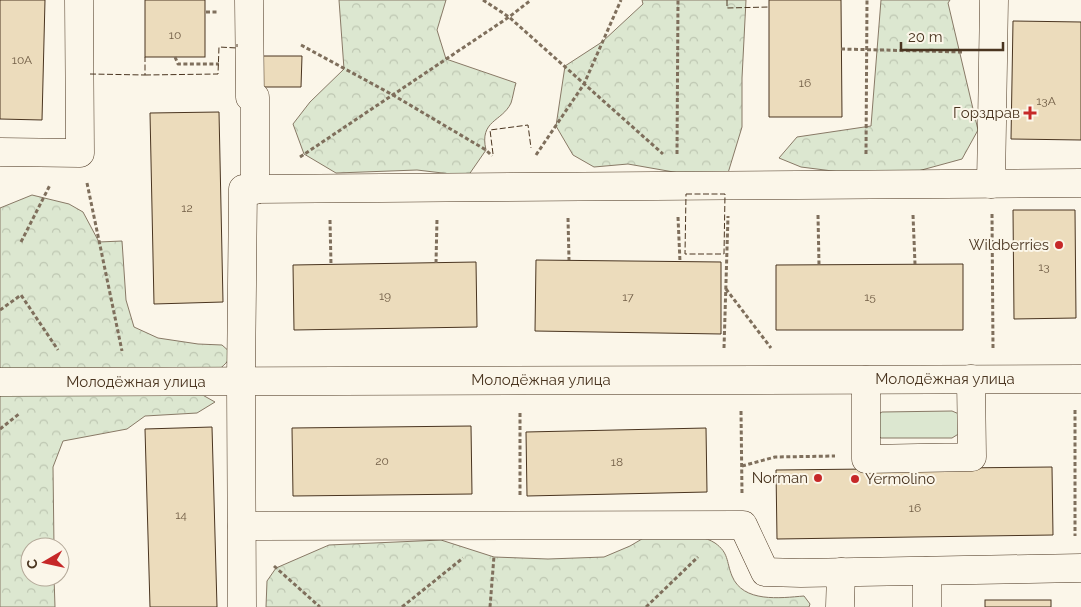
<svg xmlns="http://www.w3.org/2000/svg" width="1081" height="607" font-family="Raleway,sans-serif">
	<defs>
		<pattern id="forest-crowns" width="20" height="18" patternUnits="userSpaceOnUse" patternTransform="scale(1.25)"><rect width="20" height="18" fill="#dce7d0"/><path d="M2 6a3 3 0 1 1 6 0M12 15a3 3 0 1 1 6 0" fill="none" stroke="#bec7b2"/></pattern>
	</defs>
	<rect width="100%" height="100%" fill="#fbf6e9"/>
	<polygon fill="#dce7d0" stroke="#887966" points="952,411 959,414 960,433 952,438 881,438 874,434 875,416 882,412"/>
	<g fill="url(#forest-crowns)" stroke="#887966">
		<path d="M339 0H446L437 30 446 59 516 83C514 89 513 97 511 103 502 122 479 120 486 150L468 176 417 170 336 173 304 154 293 124 310 102 344 69Z"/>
		<polygon points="642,0 746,0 742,78 742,127 728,173 685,174 628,164 594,167 573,155 556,126 565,66 602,42 643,4"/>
		<polygon points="881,0 950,0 948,3 978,130 962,159 918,171 872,176 801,167 779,158 797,137 871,126"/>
		<path d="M32 195 69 204 83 212 99 242 122 241 126 300 134 327 158 338 198 344 222 345 231 353C230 361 223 366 217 371L0 372V208Z"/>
		<polygon points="0,390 199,393 215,402 197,413 145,416 127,429 63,441 53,467 54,547 30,547 30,577 54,577 55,607 0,607"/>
		<path d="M647 536C668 536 696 531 715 543 729 553 726 561 732 576 743 603 780 598 804 596L810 604 809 607H266L267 581 276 568 329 545 441 540 494 557 548 559 604 557 630 546Z"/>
	</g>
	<g fill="#ecdcbc" stroke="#4a3520">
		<polygon points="0,0 45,0 42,120 0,119"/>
		<rect x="145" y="0" width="60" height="57"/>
		<polygon points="769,0 841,0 842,117 769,117"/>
		<polygon points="1013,21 1081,22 1081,140 1011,139"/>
		<polygon points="254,56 302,56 301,87 254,87"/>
		<polygon points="219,112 223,302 154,304 150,113"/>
		<polygon points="1013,210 1075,210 1076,318 1014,319"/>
		<polygon points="536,260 721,262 721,334 535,331"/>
		<polygon points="476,262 477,327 294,330 293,265"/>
		<polygon points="963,264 963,330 776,330 776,265"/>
		<polygon points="471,426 472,494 293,496 292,428"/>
		<polygon points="212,427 217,607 150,607 145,429"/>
		<polygon points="706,428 707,492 527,496 526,432"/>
		<polygon points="1052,467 1053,535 777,539 776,470"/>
		<rect x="985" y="600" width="66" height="7"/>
	</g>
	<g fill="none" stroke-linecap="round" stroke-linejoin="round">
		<g stroke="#4a3520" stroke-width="29">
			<g id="minor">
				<polyline points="249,0 250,97 255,97 255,190"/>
				<polyline points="0,152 80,153 79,0"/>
				<polyline points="991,184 994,0"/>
				<polyline points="866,380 866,459 972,457 971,379"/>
				<polyline points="0,382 1081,379"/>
				<polyline points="242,526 743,525 765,572 801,573 1081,568"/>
				<polyline points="927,571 927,607"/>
				<polyline points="242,607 241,381 243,189 1081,183"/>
				<polyline points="840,607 841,572"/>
			</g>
		</g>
		<g stroke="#7f6f5c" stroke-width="3" stroke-dasharray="4 2.5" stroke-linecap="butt">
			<polyline points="483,0 509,17 663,154"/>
			<polyline points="206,12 217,12"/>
			<polyline points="301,45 393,95 486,150 492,156"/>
			<polyline points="841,49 963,52"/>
			<polyline points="175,57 178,64 219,64"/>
			<polyline points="677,154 678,0"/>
			<polyline points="866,154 867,0"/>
			<polyline points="536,155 584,84 621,0"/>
			<polyline points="300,157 509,17 531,0"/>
			<polyline points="87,183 122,351"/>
			<polyline points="992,214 993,348"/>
			<polyline points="818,215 819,265"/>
			<polyline points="913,215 915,264"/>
			<polyline points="678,217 680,262"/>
			<polyline points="568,218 569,260"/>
			<polyline points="330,220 331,265"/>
			<polyline points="21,242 50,185"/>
			<polyline points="436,263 437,219"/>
			<polyline points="726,289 771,348"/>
			<polyline points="0,310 21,295 58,350"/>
			<polyline points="724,348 728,216"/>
			<polyline points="1075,410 1075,536"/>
			<polyline points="741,411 742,494"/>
			<polyline points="0,429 19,414"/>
			<polyline points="742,466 775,457 835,456"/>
			<polyline points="520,495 520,411"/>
			<polyline points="274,566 320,607"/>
			<polyline points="402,607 463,558"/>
			<polyline points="490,607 494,556"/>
			<polyline points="646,607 698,557"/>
		</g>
		<use href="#minor" stroke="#fbf6e9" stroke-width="28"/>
		<g stroke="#4a3520" stroke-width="1" stroke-dasharray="6 2.5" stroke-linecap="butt">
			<polyline points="727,0 727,8 769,7"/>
			<polyline points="90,74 145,75 145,57"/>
			<polyline points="145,75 218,74 219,47 237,48 237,44"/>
			<polyline points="493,154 490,130 528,125 531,148"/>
			<polygon points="686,194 725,194 724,254 685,254"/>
		</g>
	</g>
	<g fill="#c62828" stroke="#fbf6e9" stroke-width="2">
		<path d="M1027.5 105.5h5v5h5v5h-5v5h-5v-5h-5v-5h5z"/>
		<circle cx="1059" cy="245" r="5"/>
		<circle cx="818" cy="478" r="5"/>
		<circle cx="855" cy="479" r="5"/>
	</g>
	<g text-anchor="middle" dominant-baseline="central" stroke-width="4" stroke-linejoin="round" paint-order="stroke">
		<g font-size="12" fill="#725f47">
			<text x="175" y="35">10</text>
			<text x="22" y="60">10А</text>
			<text x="805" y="83">16</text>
			<text x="1046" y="101">13А</text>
			<text x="187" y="208">12</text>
			<text x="1044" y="267">13</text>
			<text x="385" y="296">19</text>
			<text x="628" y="297">17</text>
			<text x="870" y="297">15</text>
			<text x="382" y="461">20</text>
			<text x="617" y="462">18</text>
			<text x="915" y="508">16</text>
			<text x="181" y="515">14</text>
		</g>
		<g font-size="15" fill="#4a3520" stroke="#fbf6e9" text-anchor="end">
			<text x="1020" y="113">Горздрав</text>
			<text x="1049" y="245">Wildberries</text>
			<text x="808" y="478">Norman</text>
			<text x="865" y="479" text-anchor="start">Yermolino</text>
		</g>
		<g font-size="15" fill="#4a3520" stroke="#fbf6e9">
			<text x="945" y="379">Молодёжная улица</text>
			<text x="541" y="380">Молодёжная улица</text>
			<text x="136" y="382">Молодёжная улица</text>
		</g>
	</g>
	<g transform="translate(45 562) rotate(261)"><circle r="24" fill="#fbf6e9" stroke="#b4a999"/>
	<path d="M0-4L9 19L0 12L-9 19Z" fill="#c62828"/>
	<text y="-8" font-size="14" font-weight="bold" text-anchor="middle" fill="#4a3520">С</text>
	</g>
	<path d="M901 42v8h102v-8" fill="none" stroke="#4a3520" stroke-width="2.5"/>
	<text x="908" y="42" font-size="15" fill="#4a3520" stroke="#fbf6e9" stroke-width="4" paint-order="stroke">20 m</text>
</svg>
